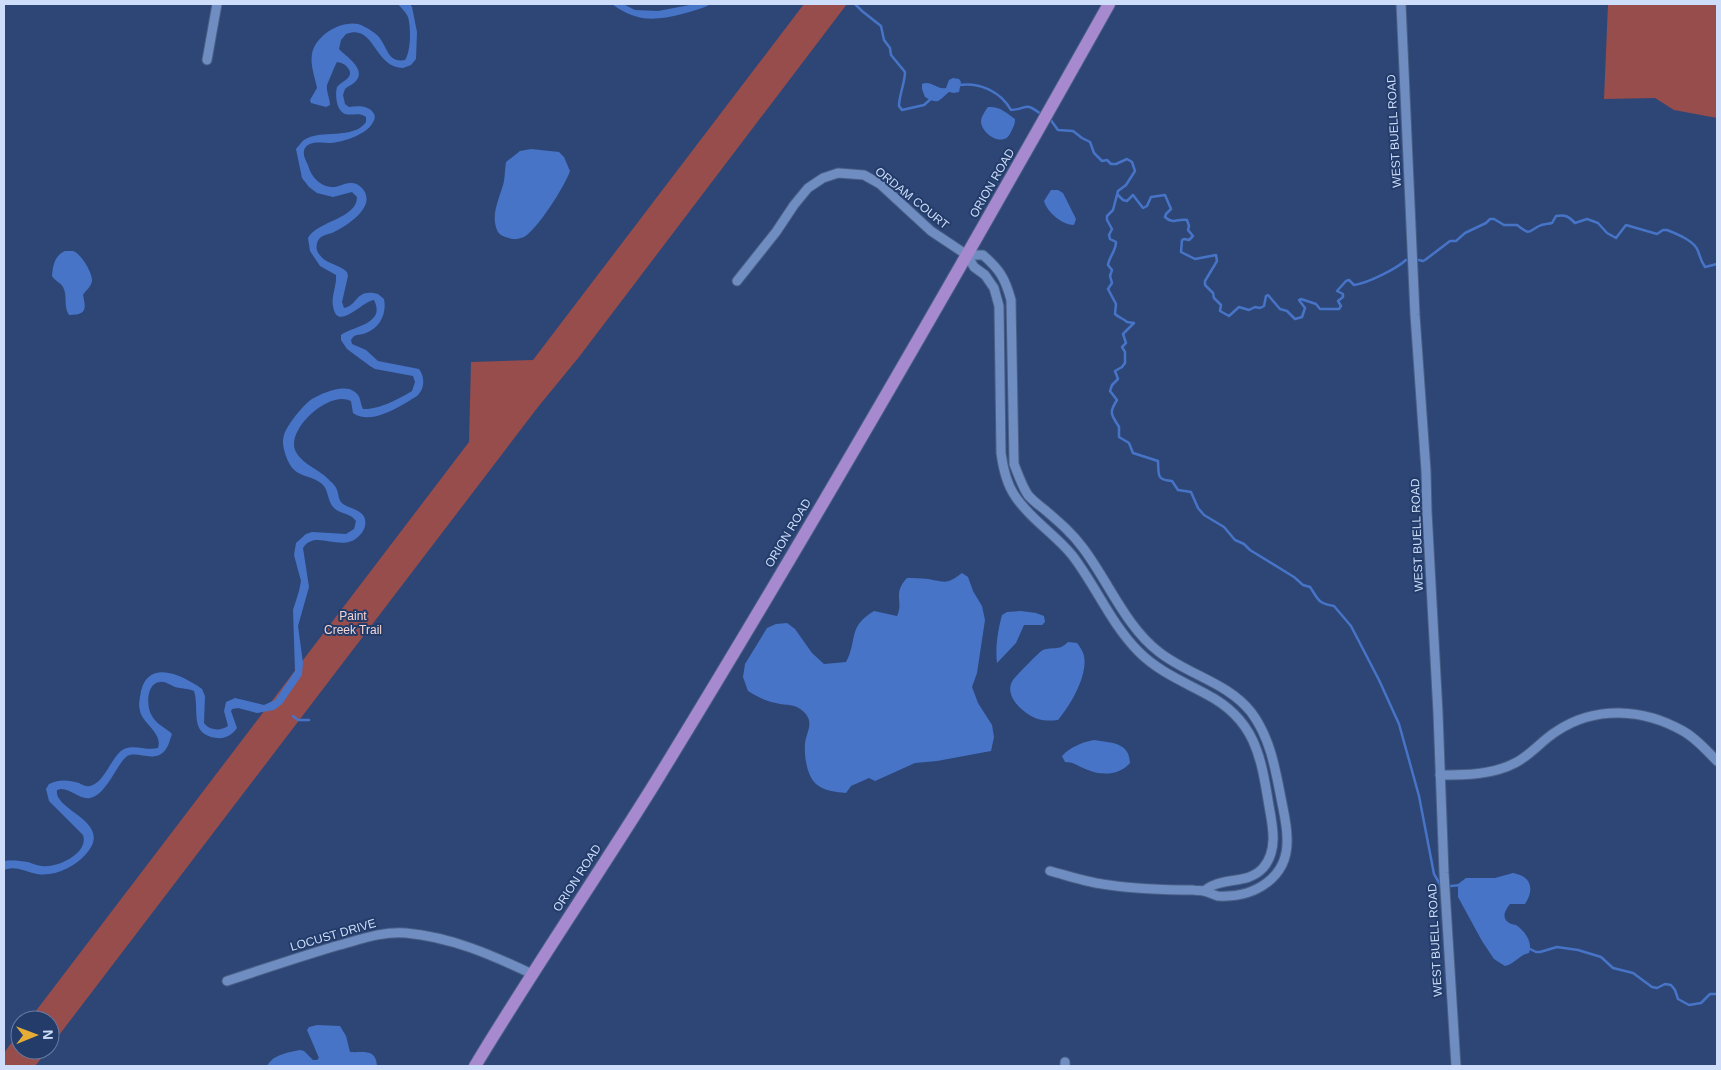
<svg xmlns="http://www.w3.org/2000/svg" width="1721" height="1070" font-family="Arial,sans-serif">
	<rect width="100%" height="100%" fill="#2d4676"/>
	<g fill="#964d4c">
		<polygon points="804,4 847,4 579,357 538,407 50,1047 50,1020 29,1020 469,442 471,362 533,360"/>
		<polygon points="1608,4 1717,4 1717,118 1674,110 1655,98 1604,99"/>
		<polygon points="20,1031 20,1050 48,1050 35,1066 4,1066 4,1053"/>
	</g>
	<g fill="#4774c7">
		<path d="M398 4H410L412 7 417 32 416 59 411 65 403 68C373 67 375 23 346 34L341 40 339 49C345 56 368 69 355 82 352 85 348 86 345 89L343 95 345 104 349 107C357 106 369 105 374 114 376 117 374 121 372 124 365 135 343 142 331 143 324 143 314 141 308 145 306 146 304 149 304 151 303 156 306 161 308 165 311 177 321 188 335 187 340 186 345 183 350 183 360 182 369 193 366 203 362 216 343 228 332 233 328 234 324 235 321 237 316 241 315 249 319 254 325 264 339 264 347 272L348 276 342 302 344 308C358 306 355 288 378 294L384 299C387 313 380 328 366 333 362 335 358 334 354 336L351 340 352 344 366 350 378 361 419 369C425 377 425 389 417 396 401 406 371 426 353 413L351 401C329 389 284 431 296 452 304 466 320 469 330 481 333 483 336 487 337 490 339 495 338 500 343 504 352 510 368 510 365 526 364 530 362 533 359 536 342 554 315 528 303 548L309 587 298 626 303 663 302 675 282 704 274 710 257 713 238 708 232 709 231 711 237 728C232 735 225 739 217 738 188 735 200 709 194 691 188 688 181 689 175 687 170 685 165 681 160 682 146 683 146 707 152 716 156 724 166 728 172 734 170 739 169 745 166 749 155 765 136 749 126 757 116 766 106 795 90 798 78 800 68 785 57 790 53 811 115 821 86 854 75 867 54 877 37 874 25 872 17 865 4 870V861C12 860 20 861 28 862 34 864 40 867 47 866 61 866 89 852 83 835L49 801 46 789 49 784C60 779 68 780 79 783 83 785 86 787 90 786 105 783 111 756 124 749 134 744 147 751 158 748 163 733 143 724 140 711 138 704 140 698 141 691 149 658 184 676 202 689L205 696 204 723C210 731 221 731 228 726L224 711 226 702 235 698 264 705 275 700 295 671 293 610 299 591 301 581 294 555 296 543 306 534 312 532 346 534 354 529 356 521C351 513 340 514 334 508 327 501 329 490 322 484 311 474 296 479 288 461 285 454 281 443 284 435 287 425 303 405 312 399 322 393 345 383 355 392 361 396 360 403 363 409 378 410 399 399 412 391L415 382 413 376 375 369 370 366 347 349 341 340V335C354 326 386 324 374 300 362 301 337 333 333 306 331 297 337 285 336 275L320 266 310 251 308 238C317 221 357 219 357 197L352 192 333 197 317 193 309 187 302 178 296 149C299 146 301 142 304 140 320 129 354 140 366 122V117C359 112 352 116 345 114 336 110 335 95 337 87 342 81 355 78 348 68 345 64 342 63 337 62 336 63 328 83 327 85 326 91 330 99 330 105L326 107 311 103 310 100 317 88C315 77 310 65 312 54 315 35 345 17 363 26 369 29 378 34 381 40 388 50 389 63 405 60 411 52 411 27 408 17 406 12 401 8 398 4Z"/>
		<path d="M612 4H623L635 10 658 11 695 4H711C702 9 692 11 682 14 654 21 636 22 612 4Z"/>
		<path d="M953 78 959 79 961 82 959 92 954 93 949 92C938 101 939 105 925 97L922 89V84C931 80 937 90 946 88L949 80Z"/>
		<path d="M988 107C999 106 1006 112 1015 119 1015 124 1014 125 1012 130 1010 133 1009 138 1004 139 995 142 982 132 981 122 981 117 985 111 988 107Z"/>
		<path d="M531 149 559 152 564 157 570 171C565 186 537 230 524 237 519 239 513 240 509 238 504 237 499 235 497 230 490 213 501 196 504 181 505 174 505 168 506 162L520 151Z"/>
		<path d="M1051 190H1058L1063 193 1076 219 1074 225C1062 225 1047 212 1044 201Z"/>
		<path d="M65 251C67 251 70 251 73 251 81 253 93 274 92 281 91 287 86 290 83 295 86 309 87 315 69 315 63 306 68 296 63 287 61 283 55 281 52 276 53 266 54 256 65 251Z"/>
		<path d="M962 573 968 577 973 591 982 606 985 620 977 673 972 687 978 703 992 725 994 737 991 751 937 761 915 763 875 781 869 778 851 786 846 793C836 792 824 791 816 784 807 776 804 756 805 744 806 732 815 723 804 712 795 703 787 706 776 703 765 701 756 696 748 691L743 677 745 664 767 628 776 624 787 623 795 629 812 653 824 664 846 662C858 640 847 627 874 611L897 616C904 601 892 594 907 578 914 578 921 578 928 579 946 582 946 585 962 573Z"/>
		<path d="M1021 611 1036 613 1044 616 1045 622 1042 625H1024L1016 643 997 663C995 647 998 630 1002 615L1007 612Z"/>
		<path d="M1068 642 1077 643C1080 647 1083 651 1084 656 1088 676 1070 706 1058 720 1050 721 1043 721 1035 718 1022 712 1003 695 1013 680 1016 676 1040 651 1043 650 1053 646 1058 652 1068 642Z"/>
		<path d="M1094 740C1112 743 1129 742 1130 763 1120 775 1102 776 1088 770 1079 767 1075 762 1065 762L1062 756C1070 747 1083 742 1094 740Z"/>
		<path d="M1513 873C1531 876 1535 889 1525 904H1510C1506 909 1501 917 1508 922 1510 924 1513 924 1516 925 1525 931 1533 942 1529 953 1519 955 1515 964 1505 966L1494 959 1482 941 1458 897V884L1466 878H1495Z"/>
		<path d="M317 1025 340 1026 346 1036 350 1052C363 1053 376 1048 377 1066H267C274 1054 287 1053 300 1050L304 1051 313 1060H317L319 1058 307 1030 309 1027Z"/>
	</g>
	<g fill="none" stroke-linecap="round" stroke-linejoin="round">
		<g stroke="#4774c7" stroke-width="2.5">
			<path d="M855 4 862 11 881 26 884 40 890 48 891 55 905 72C905 83 899 95 899 106L902 110 924 105 932 98"/>
			<path d="M959 85C980 82 1001 92 1011 110 1029 109 1023 101 1041 114"/>
			<path d="M1050 119 1058 130 1073 131 1082 138 1090 142 1094 153 1102 161 1107 160 1111 164H1116L1127 159 1132 162 1135 171 1126 185 1118 191 1113 210 1107 216V220L1112 229 1109 235 1110 239 1116 242C1116 251 1109 257 1108 265L1112 270 1110 276 1112 283 1108 289 1116 304 1115 314C1119 318 1123 318 1127 322L1134 323 1123 334 1126 343 1122 347 1125 352V363L1122 367 1115 371 1118 379 1112 385 1110 391 1117 400C1108 414 1112 415 1119 427V437L1129 443 1133 453 1158 461C1159 475 1156 480 1172 481L1178 490 1191 492 1198 508 1204 515 1224 527 1235 540 1244 544 1250 550 1294 577 1303 585 1310 587C1319 600 1317 603 1334 606L1351 626 1379 680 1399 724 1419 796 1434 874 1441 886"/>
			<path d="M1118 195 1123 200 1127 201 1133 195 1143 208 1147 206 1151 197 1165 195 1171 209 1166 214 1165 217C1173 225 1178 218 1187 220L1189 226 1188 230 1193 236 1189 240 1184 239 1182 240 1181 252 1195 259 1216 255 1217 261 1205 281V285L1213 293 1214 298 1221 305 1220 311 1229 316 1239 307 1249 310 1255 307 1260 308 1264 306 1266 296 1268 295 1280 309 1287 311 1295 319 1302 317 1305 308 1299 300 1301 299 1316 304 1320 309H1339L1341 306 1338 301 1343 297V294L1337 291 1346 281 1349 280 1354 285C1368 283 1396 269 1406 260"/>
			<path d="M1419 260 1423 261 1425 260 1450 241H1456L1465 233 1486 223 1490 219H1494L1504 225H1517C1531 235 1526 233 1539 226 1543 224 1548 224 1552 223L1556 216C1566 214 1569 217 1575 223L1587 219 1598 223 1607 233 1616 238 1626 225 1657 234 1663 230H1667C1677 234 1695 241 1698 251 1700 257 1701 261 1705 267L1717 264"/>
			<polyline points="293,716 298,720 309,720"/>
			<polyline points="1451,886 1461,885"/>
			<polyline points="1528,948 1536,952 1540,952 1557,947 1578,950 1601,957 1613,968 1633,973 1652,987 1657,988 1665,984 1671,985 1675,990 1678,999 1689,1005 1701,1003 1710,994 1717,994"/>
		</g>
		<g stroke="#485e85" stroke-width="11">
			<g id="minor">
				<polyline points="1401,4 1415,315 1426,471 1427,511 1438,713 1444,873 1456,1066"/>
				<polyline points="207,60 217,4"/>
				<path d="M967 255H983C1000 270 1005 278 1011 300L1014 464C1018 474 1022 486 1028 495 1033 501 1040 506 1045 510 1059 522 1072 533 1083 548 1108 581 1126 627 1159 652 1188 675 1227 682 1251 712 1272 740 1276 774 1283 808 1285 818 1287 828 1287 838 1289 878 1254 898 1218 896 1213 895 1209 892 1204 891 1201 890 1196 891 1193 890 1165 890 1137 889 1109 885 1089 883 1069 876 1050 871"/>
				<path d="M737 281 776 232 794 205 808 188 823 178 838 173 864 175 880 184 931 231 967 255 974 267 985 275 994 288 999 306 1001 453C1003 468 1006 483 1015 496 1030 519 1055 534 1072 555 1096 586 1111 624 1139 652 1158 671 1182 681 1206 694 1255 719 1261 756 1269 806 1273 827 1278 851 1263 868 1249 883 1230 878 1214 885 1210 886 1207 889 1204 891"/>
				<path d="M1440 775C1465 775 1492 775 1515 763 1531 755 1542 740 1557 731 1596 705 1644 709 1683 731 1696 738 1707 751 1717 761"/>
				<path d="M227 981C263 969 299 957 336 946 359 940 382 931 406 933 451 937 492 955 532 974"/>
				<polyline points="1065,1062 1065,1066"/>
			</g>
		</g>
		<g stroke="#485e85" stroke-width="14">
			<path id="major" d="M475 1066C533 970 596 878 655 783 812 527 962 266 1109 4"/>
		</g>
		<use href="#minor" stroke="#6f8dc1" stroke-width="9"/>
		<use href="#major" stroke="#a689ce" stroke-width="12"/>
	</g>
	<g text-anchor="middle" dominant-baseline="central" stroke-width="4" stroke-linejoin="round" paint-order="stroke">
		<g font-size="12" fill="#cdddfa" stroke="#233c6a">
			<text transform="translate(1394 131) rotate(-93)">WEST BUELL ROAD</text>
			<text transform="translate(992 183) rotate(-60)">ORION ROAD</text>
			<text transform="translate(912 198) rotate(39)">ORDAM COURT</text>
			<text transform="translate(788 533) rotate(-59)">ORION ROAD</text>
			<text transform="translate(1417 535) rotate(-92)">WEST BUELL ROAD</text>
			<text transform="translate(577 878) rotate(-57)">ORION ROAD</text>
			<text transform="translate(333 935) rotate(-16)">LOCUST DRIVE</text>
			<text transform="translate(1435 940) rotate(-93)">WEST BUELL ROAD</text>
		</g>
		<g font-size="12" fill="#f3d5d4" stroke="#233c6a">
			<text x="353" y="616">Paint<tspan x="353" dy="14">Creek Trail</tspan></text>
		</g>
	</g>
	<rect width="1721" height="1070" fill="none" stroke="#cdddfa" stroke-width="10"/>
	<g transform="translate(35 1035) rotate(89)"><circle r="24" fill="#233c6a" stroke="#677ca4"/>
	<path d="M0-4L9 19L0 12L-9 19Z" fill="#e5ad36"/>
	<text y="-8" font-size="14" font-weight="bold" text-anchor="middle" fill="#cdddfa">N</text>
	</g>
</svg>
